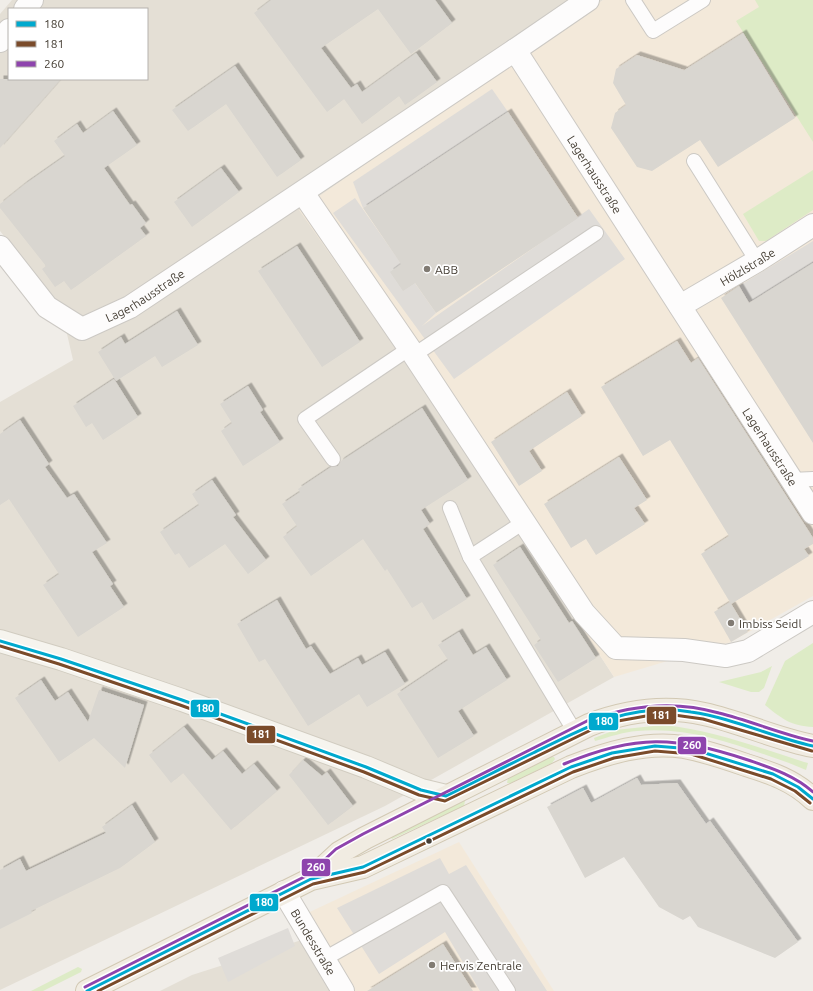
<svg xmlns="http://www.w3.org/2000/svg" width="813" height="991" font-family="Ubuntu,sans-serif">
	<defs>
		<filter id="shadow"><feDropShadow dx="3.5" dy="-3.5" stdDeviation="0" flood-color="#0004"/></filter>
	</defs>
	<rect width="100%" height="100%" fill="#f0ede8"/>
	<g fill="#e4dfd5" fill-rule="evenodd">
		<path d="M12 0H603L300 210 462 443 614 677 385 806 0 990V402L73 360 61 308 0 231V14ZM9 9H147V79H9Z"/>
		<polygon points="311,937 346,991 160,991 192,975"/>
	</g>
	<g fill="#f3e9da">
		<polygon points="603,0 813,0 813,596 731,642 614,677 462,443 299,210"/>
		<polygon points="459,842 554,991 347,991 299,917"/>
	</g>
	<g fill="#ddebc6">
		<polygon points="755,0 813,0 813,142 736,21 759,7"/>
		<polygon points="813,170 813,210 766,241 759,241 743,214"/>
		<path d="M813 643V727C791 726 782 719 765 705L785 661Z"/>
		<polygon points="772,666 764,688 759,692 751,692 719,682 761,672"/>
		<path d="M663 725C712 730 757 747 804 762L808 763 806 770 789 763C740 746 691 726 637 731 623 732 609 737 595 741L594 738 615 730Z"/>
		<polygon points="549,757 554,757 555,759 552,763 511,783 507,783 508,778"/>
		<polygon points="462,801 465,801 464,806 392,839 389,835"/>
		<polygon points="78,967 82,969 81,972 43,991 31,991"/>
	</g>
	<g fill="#dfdcd8">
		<polygon points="492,89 508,112 363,208 353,182"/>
		<polygon points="355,198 436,313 422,326 589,209 625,259 454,379 333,213"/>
		<polygon points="813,241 813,263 749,303 739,286"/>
		<polygon points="440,858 449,874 466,865 547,991 480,991 445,932 379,974 337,908"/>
		<polygon points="288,928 295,946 228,982 218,958"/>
	</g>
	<g fill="#d9d6d0" filter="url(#shadow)">
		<polygon points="271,0 435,0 452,23 411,54 378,9 321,48 351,88 357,84 362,92 416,53 437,82 405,105 399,96 362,124 344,99 327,112 254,13"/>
		<polygon points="743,33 795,118 718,167 700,140 652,171 637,167 611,128 615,113 626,105 613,83 616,69 637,55 684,70 683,71"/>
		<polygon points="235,66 301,160 277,177 226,104 188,131 172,110"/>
		<polygon points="0,79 61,79 0,148"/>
		<polygon points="113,111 137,145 104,168 130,205 132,204 146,223 140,228 146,236 71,290 64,281 55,287 42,269 46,266 0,208 0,204 25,184 65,156 54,141 77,124 83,133"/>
		<polygon points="508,112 578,218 436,313 415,283 403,291 390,272 401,264 363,208"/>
		<polygon points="221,168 239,192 192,227 174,202"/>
		<polygon points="297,246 360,342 322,367 258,271"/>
		<polygon points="813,263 813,443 721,298 739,286 749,303"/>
		<polygon points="177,311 198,345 162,367 155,356 116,381 98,352 121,337 125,344"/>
		<polygon points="677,341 691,363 698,358 813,538 813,544 804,549 809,556 731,604 701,554 729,536 670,440 643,456 601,387"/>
		<polygon points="114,379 138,417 103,440 92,423 86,427 73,406"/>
		<polygon points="248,386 263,410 260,412 280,442 243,466 221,431 232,423 220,404"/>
		<polygon points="567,392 582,416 529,451 542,471 519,486 491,442"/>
		<polygon points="422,408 468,480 421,510 430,524 423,529 467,599 433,620 422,602 412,608 387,569 385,571 363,539 311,576 283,537 297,526 282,504 300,492 298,489 331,467 338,466 341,461"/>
		<polygon points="20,420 49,464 45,467 67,498 74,494 107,543 92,552 113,584 110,586 124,607 78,637 43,585 59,574 9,499 0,505 0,434"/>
		<polygon points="619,457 647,500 634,508 645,524 596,555 586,539 571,548 544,504"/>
		<polygon points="212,480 236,515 233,517 266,560 248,574 225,544 189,568 179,553 175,555 160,532 199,505 192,494"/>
		<polygon points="520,547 569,623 572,621 596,658 558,682 534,645 541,640 493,565"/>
		<polygon points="277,600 306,649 311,646 330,674 358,658 362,665 385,652 405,684 367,707 359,694 308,726 265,659 259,662 237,624"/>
		<polygon points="730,602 748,632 731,642 714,612"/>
		<polygon points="459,632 473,655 486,647 507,680 458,711 474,736 438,758 397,694 448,660 438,645"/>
		<polygon points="41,680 55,701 68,692 88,722 99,690 144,705 125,768 94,738 59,762 15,698"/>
		<polygon points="184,727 212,760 223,751 242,774 254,764 277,791 231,830 183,773 171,783 149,755"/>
		<polygon points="303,760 322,776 327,772 353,806 328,825 289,775"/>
		<polygon points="637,778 641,785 677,783 706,824 710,821 798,942 775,958 698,927 690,916 683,920 659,907 624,857 585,878 547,807 583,788 591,803"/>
		<polygon points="132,805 155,842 120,868 31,911 32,913 0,929 0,870 20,859 26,871 106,833 102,827"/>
		<polygon points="443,944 473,991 367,991"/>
	</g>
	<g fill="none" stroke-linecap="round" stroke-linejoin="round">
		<g stroke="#ccc9c4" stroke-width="16">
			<g id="lane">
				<polyline points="633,0 653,31 703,0"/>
				<polyline points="694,161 757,261"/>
				<polyline points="414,355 596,233"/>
				<polyline points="333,459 305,419 410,348"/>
				<polyline points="791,480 813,479"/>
				<polyline points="450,508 470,557"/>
				<polyline points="524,522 470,557 575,732"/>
				<polyline points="324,959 443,892 508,991"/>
			</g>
		</g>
		<g stroke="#ccc9c4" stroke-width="24">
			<g id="street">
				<polyline points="25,9 32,0"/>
				<polyline points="0,41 9,30"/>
				<polyline points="515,50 588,0"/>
				<polyline points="303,193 414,355 584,613 616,648 684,650 726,656 748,651 813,612"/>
				<path id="s1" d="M0 247 47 307 82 329 130 307 515 50 813 513"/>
				<path id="s2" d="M680 306 757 261 813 225"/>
				<path id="s3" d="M284 892 343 991"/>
			</g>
		</g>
		<g stroke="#d1ccc0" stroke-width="24">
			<polyline id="secondary" points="0,641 61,659 182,700 366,767 421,790 446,796"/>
		</g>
		<g stroke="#d2c9b4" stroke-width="24">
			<g id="primary">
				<path d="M312 878 339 853 365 838 589 725C626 711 664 705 704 714 741 722 776 739 813 746"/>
				<path d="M87 991 311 879 363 867 571 767C607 753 645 741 684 747 705 751 726 758 746 765 771 773 793 780 813 799"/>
			</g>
		</g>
		<use href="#lane" stroke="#fdfcfc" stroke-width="14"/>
		<use href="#street" stroke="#fdfcfc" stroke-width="22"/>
		<use href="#secondary" stroke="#f6f4ee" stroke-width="22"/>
		<use href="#primary" stroke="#f1ece2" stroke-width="22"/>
		<g stroke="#fff" stroke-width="6">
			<g id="bus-1">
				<path d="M0 641 61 659 182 700 366 767 421 790 446 796C475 782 504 767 533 753 584 728 631 702 691 712 733 718 772 737 813 746"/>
				<polyline points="87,991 311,879 363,867 571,767 612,753 655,746 692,749 773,774 798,787 813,799"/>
			</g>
		</g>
		<g stroke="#fff" stroke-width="6">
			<g id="bus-2">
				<polyline points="0,646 59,664 180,705 364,772 419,795 445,801 591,730 618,721 646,716 674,715 703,719 812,751"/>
				<polyline points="98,991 313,884 365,872 573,772 614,758 655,751 691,754 771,779 795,791 810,803"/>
			</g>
		</g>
		<g stroke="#fff" stroke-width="6">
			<g id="bus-3">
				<path d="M564 764C636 734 675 736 748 760 771 768 794 775 813 792"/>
				<path d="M85 987 308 875 336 849 363 834 587 721C630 705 674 700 719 713 751 721 781 734 813 741"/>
			</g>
		</g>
		<use href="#bus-1" stroke="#00a9ce" stroke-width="3"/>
		<use href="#bus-2" stroke="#7a4b2a" stroke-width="3"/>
		<use href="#bus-3" stroke="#8e44ad" stroke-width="3"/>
	</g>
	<g fill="#817b73" stroke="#fff" stroke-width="1.5">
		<circle cx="427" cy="269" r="4"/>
		<circle cx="731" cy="623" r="4"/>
		<circle cx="432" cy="965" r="4"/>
	</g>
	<circle fill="#453e34" stroke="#fff" stroke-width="1.5" cx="429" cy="841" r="3.5"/>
	<g text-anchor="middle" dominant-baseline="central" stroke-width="3.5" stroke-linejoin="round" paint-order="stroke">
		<g font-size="12" fill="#453e34" stroke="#fff">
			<text stroke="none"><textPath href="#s1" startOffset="781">Lagerhausstraße</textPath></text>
			<text stroke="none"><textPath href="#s2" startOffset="78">Hölzlstraße</textPath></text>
			<text stroke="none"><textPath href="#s1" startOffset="189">Lagerhausstraße</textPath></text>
			<text stroke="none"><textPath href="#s1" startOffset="1105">Lagerhausstraße</textPath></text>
			<text stroke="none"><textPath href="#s3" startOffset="58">Bundesstraße</textPath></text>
		</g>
		<g font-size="12" fill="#453e34" stroke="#fff" text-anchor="start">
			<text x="435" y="269">ABB</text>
			<text x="739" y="623">Imbiss Seidl</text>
			<text x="440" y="965">Hervis Zentrale</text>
		</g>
	</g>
	<g stroke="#fff" stroke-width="1.5">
		<rect x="190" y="699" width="30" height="19" rx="4" fill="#00a9ce"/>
		<rect x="646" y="706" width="31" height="19" rx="4" fill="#7a4b2a"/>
		<rect x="588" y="712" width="31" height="19" rx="4" fill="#00a9ce"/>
		<rect x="246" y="725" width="30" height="19" rx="4" fill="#7a4b2a"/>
		<rect x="677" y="736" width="30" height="19" rx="4" fill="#8e44ad"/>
		<rect x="301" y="858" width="30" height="19" rx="4" fill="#8e44ad"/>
		<rect x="249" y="893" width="30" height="19" rx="4" fill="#00a9ce"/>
	</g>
	<g font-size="11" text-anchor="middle" font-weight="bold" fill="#fff">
		<text x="205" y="712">180</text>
		<text x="661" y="719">181</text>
		<text x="604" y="725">180</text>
		<text x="261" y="738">181</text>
		<text x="692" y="749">260</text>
		<text x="316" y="871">260</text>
		<text x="264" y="906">180</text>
	</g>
	<rect x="8" y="8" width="140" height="72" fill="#ffffff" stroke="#b5b2ae"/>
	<rect x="16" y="21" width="20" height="6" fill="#00a9ce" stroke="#b5b2ae"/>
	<text x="44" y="28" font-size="12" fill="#453e34">180</text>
	<rect x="16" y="41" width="20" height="6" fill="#7a4b2a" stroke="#b5b2ae"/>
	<text x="44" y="48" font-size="12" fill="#453e34">181</text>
	<rect x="16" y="61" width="20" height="6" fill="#8e44ad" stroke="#b5b2ae"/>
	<text x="44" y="68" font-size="12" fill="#453e34">260</text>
</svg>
